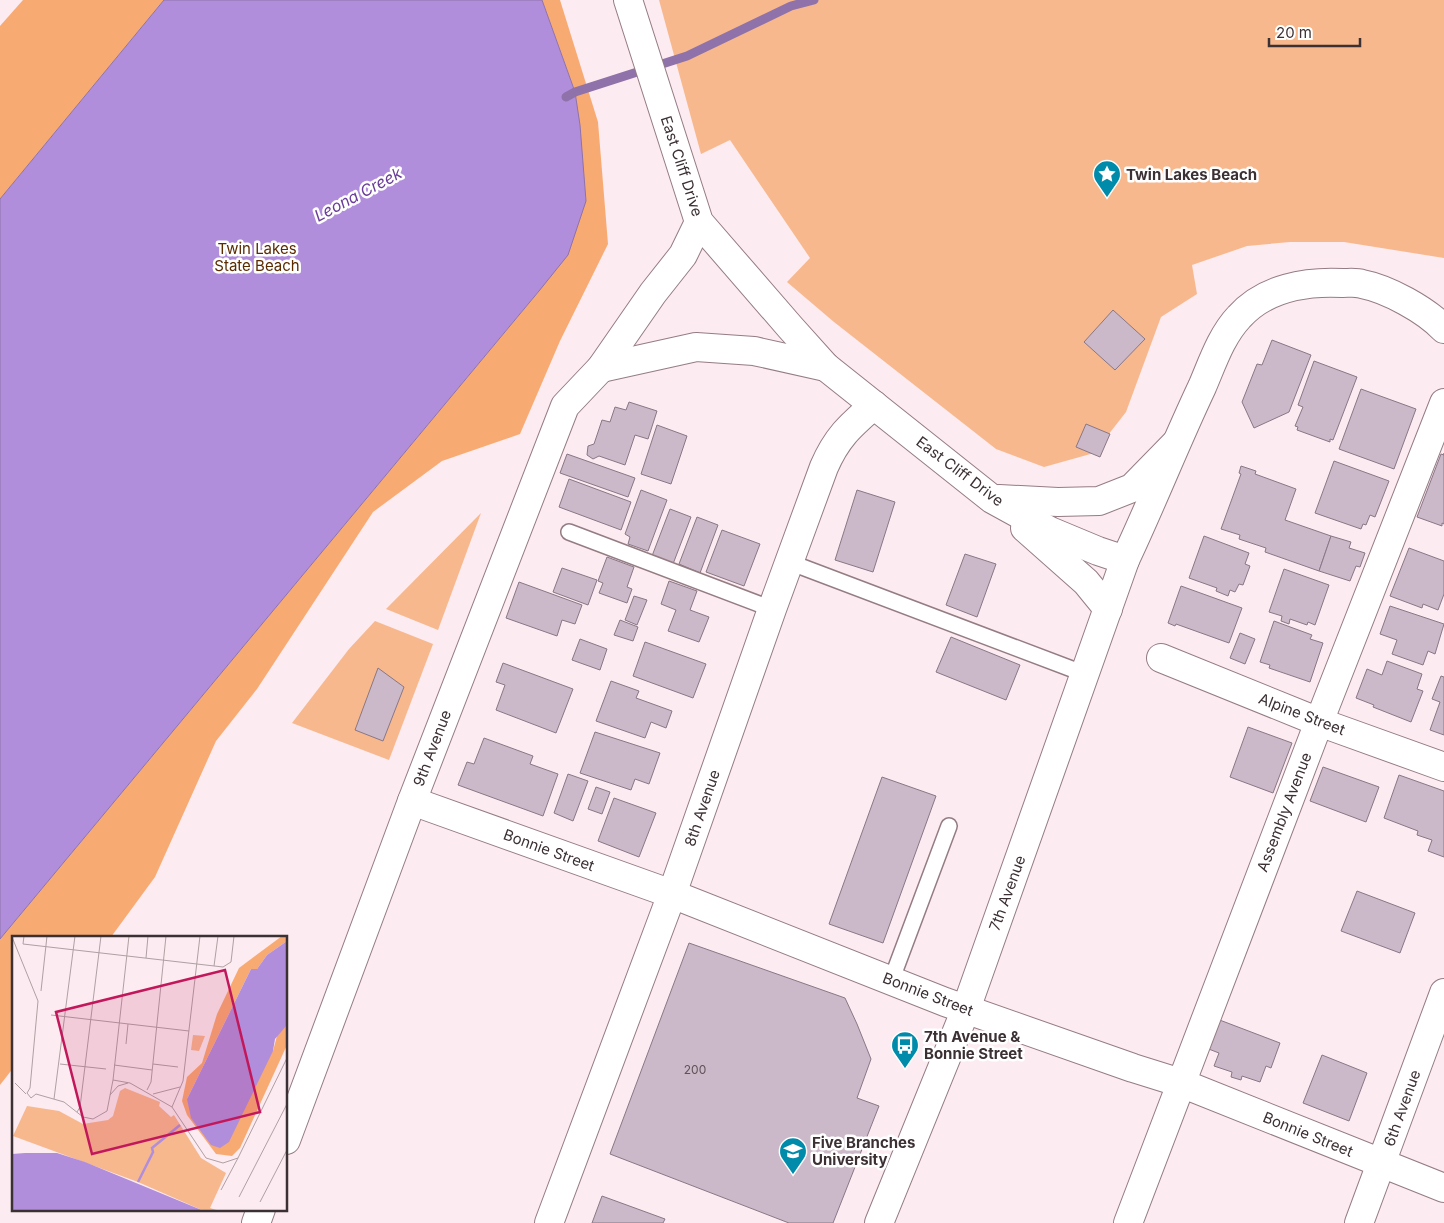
<svg xmlns="http://www.w3.org/2000/svg" width="1444" height="1223" font-family="Inter,sans-serif">
	<rect width="100%" height="100%" fill="#fcebf0"/>
	<g fill="#f7b88e">
		<polygon points="659,0 1444,0 1444,258 1344,242 1290,242 1247,246 1192,265 1197,294 1161,317 1126,412 1094,453 1044,467 996,449 834,322 787,282 810,258 730,140 701,154"/>
		<polygon points="481,513 438,630 386,609"/>
		<polygon points="375,621 433,644 389,760 292,723 349,649"/>
	</g>
	<g fill="#f8aa73">
		<polygon points="23,0 164,0 0,199 0,26"/>
		<polygon points="542,0 560,0 598,122 608,244 560,341 520,434 442,461 373,512 257,689 216,741 155,877 111,937 14,937 14,1067 0,1085 0,939 539,291 575,92"/>
	</g>
	<polygon fill="#b18edc" stroke="#8e72a9" points="164,0 542,0 575,92 580,125 586,201 568,255 539,291 0,939 0,199"/>
	<g fill="none" stroke-linecap="round" stroke-linejoin="round">
		<polyline stroke="#8e72a9" stroke-width="9" points="566,97 575,92 687,56 791,6 814,0"/>
	</g>
	<g fill="#cbb8c8" stroke="#897786">
		<polygon points="1113,310 1145,339 1115,370 1084,342"/>
		<polygon points="1272,340 1311,355 1289,412 1254,428 1242,402 1257,364 1262,365"/>
		<polygon points="1314,361 1357,377 1333,440 1330,439 1330,442 1297,430 1298,427 1295,426 1303,407 1298,405"/>
		<polygon points="1361,389 1416,409 1394,469 1339,449"/>
		<polygon points="629,402 657,411 648,439 635,435 625,465 599,456 593,459 587,455 588,446 594,444 602,420 610,422 615,407 626,410"/>
		<polygon points="1086,424 1110,434 1100,457 1076,447"/>
		<polygon points="657,425 687,436 671,484 641,474"/>
		<polygon points="1444,453 1444,524 1442,523 1442,526 1417,517 1441,454 1444,455"/>
		<polygon points="567,454 635,478 628,497 560,473"/>
		<polygon points="1334,461 1389,481 1375,517 1370,515 1366,525 1363,524 1361,529 1315,513"/>
		<polygon points="1241,466 1256,471 1255,474 1296,489 1285,520 1331,536 1319,571 1265,552 1266,548 1239,539 1240,535 1221,529 1241,474 1239,473"/>
		<polygon points="569,479 631,502 621,530 559,507"/>
		<polygon points="641,490 667,500 648,551 628,544 630,537 625,534"/>
		<polygon points="857,490 895,502 873,572 835,560"/>
		<polygon points="670,509 691,517 673,564 652,556"/>
		<polygon points="697,517 718,525 700,573 679,564"/>
		<polygon points="722,530 760,544 744,586 706,572"/>
		<polygon points="1204,536 1249,553 1245,564 1250,566 1243,585 1239,584 1235,592 1230,590 1228,596 1216,591 1217,588 1189,578"/>
		<polygon points="1331,536 1351,542 1349,548 1365,553 1360,567 1356,566 1350,581 1319,571"/>
		<polygon points="1409,548 1444,561 1444,594 1438,610 1423,604 1422,608 1390,596"/>
		<polygon points="965,554 996,564 977,617 946,605"/>
		<polygon points="607,557 634,567 627,587 632,589 627,603 599,593 603,583 598,581"/>
		<polygon points="562,568 597,580 588,605 553,592"/>
		<polygon points="1284,569 1329,585 1315,625 1308,622 1307,625 1290,619 1289,624 1281,621 1282,616 1269,612"/>
		<polygon points="669,581 697,591 690,610 709,617 699,642 668,631 676,610 661,604"/>
		<polygon points="519,582 582,605 575,624 562,620 557,636 506,618"/>
		<polygon points="1181,586 1242,608 1229,643 1176,624 1175,626 1168,623"/>
		<polygon points="634,596 647,600 637,625 625,620"/>
		<polygon points="1390,606 1444,624 1435,654 1428,651 1423,665 1392,654 1397,640 1380,634"/>
		<polygon points="620,620 638,627 633,641 614,635"/>
		<polygon points="1274,621 1312,635 1310,639 1323,643 1310,682 1269,668 1270,665 1260,662"/>
		<polygon points="1240,633 1255,639 1245,664 1230,658"/>
		<polygon points="951,637 1020,665 1006,700 936,672"/>
		<polygon points="580,639 607,649 600,670 572,660"/>
		<polygon points="645,642 706,664 693,698 633,676"/>
		<polygon points="1387,661 1422,674 1417,689 1423,691 1411,722 1373,707 1374,705 1356,698 1367,669 1382,675"/>
		<polygon points="503,663 573,689 556,733 496,710 505,685 496,682"/>
		<polygon points="378,668 404,687 383,741 355,730"/>
		<polygon points="1441,676 1444,677 1444,735 1430,730 1440,702 1432,699"/>
		<polygon points="611,681 639,691 636,698 672,711 666,728 651,722 645,738 596,721"/>
		<polygon points="1248,727 1292,743 1273,793 1230,777"/>
		<polygon points="595,732 660,753 649,784 635,779 631,790 580,773"/>
		<polygon points="484,738 533,756 530,764 558,774 543,816 458,785 467,762 474,764"/>
		<polygon points="1323,767 1379,787 1366,822 1310,801"/>
		<polygon points="568,774 588,781 573,821 554,813"/>
		<polygon points="1399,775 1444,791 1444,857 1428,851 1432,840 1417,835 1418,831 1384,818"/>
		<polygon points="882,777 936,796 883,943 829,924"/>
		<polygon points="596,787 610,792 602,814 588,809"/>
		<polygon points="614,798 656,813 639,857 598,841"/>
		<polygon points="1357,891 1415,913 1400,953 1341,931"/>
		<polygon points="689,943 845,998 857,1024 871,1059 857,1098 879,1106 833,1223 789,1223 610,1154"/>
		<polygon points="1217,1019 1280,1043 1271,1068 1266,1066 1260,1082 1242,1076 1241,1080 1231,1077 1232,1072 1214,1066 1219,1053 1206,1048"/>
		<polygon points="1322,1055 1367,1073 1349,1121 1303,1103"/>
		<polygon points="602,1196 665,1219 663,1223 592,1223"/>
	</g>
	<g fill="none" stroke-linecap="round" stroke-linejoin="round">
		<g stroke="#947c83" stroke-width="18">
			<g id="service">
				<polyline points="569,532 772,609"/>
				<polyline points="789,562 1085,674"/>
				<polyline points="891,981 949,826"/>
			</g>
		</g>
		<g stroke="#947c83" stroke-width="30">
			<g id="minor">
				<polyline points="601,368 696,347 754,351 826,367"/>
				<polyline points="1161,658 1319,722 1444,767"/>
				<polyline points="412,801 672,894 945,1002 1133,1068 1181,1083 1444,1188"/>
				<polyline points="286,1140 412,801 565,406 601,368 653,293 683,255 699,222"/>
				<polyline points="256,1223 261,1209"/>
				<path d="M549 1223 672 894 772 609 824 467C837 437 850 426 874 405"/>
				<polyline points="1128,1223 1319,722 1444,403"/>
				<polyline points="1359,1223 1444,993"/>
			</g>
		</g>
		<g stroke="#947c83" stroke-width="30">
			<path id="tertiary" d="M1125 560C1152 503 1175 444 1202 387 1212 364 1221 336 1239 317 1265 288 1306 281 1343 283 1349 283 1356 282 1362 284 1388 289 1426 310 1444 329"/>
		</g>
		<g stroke="#947c83" stroke-width="30">
			<g id="secondary">
				<polyline points="628,0 699,222 790,327 826,367 992,499 1050,531 1098,551 1125,560 966,1009 879,1223"/>
				<polyline points="999,499 1058,502 1099,501 1132,488 1176,443"/>
				<polyline points="1025,528 1086,582 1108,609"/>
			</g>
		</g>
		<use href="#service" stroke="#fff" stroke-width="15"/>
		<use href="#minor" stroke="#fff" stroke-width="28"/>
		<use href="#tertiary" stroke="#fff" stroke-width="28"/>
		<use href="#secondary" stroke="#fff" stroke-width="28"/>
	</g>
	<defs>
		<g id="sight-pin" transform="scale(1.4375)"><path d="M0 17L-7.5 6A9.5 9.5 0 1 1 7.5 6Z" fill="#008baa" stroke="#fff"/><path d="M0-6L1.8-2.2L6-1.7L2.9 1.2L3.7 5.4L0 3.3L-3.7 5.4L-2.9 1.2L-6-1.7L-1.8-2.2Z" fill="#fff"/></g>
		<g id="bus-pin" transform="scale(1.4375)"><path d="M0 17L-7.5 6A9.5 9.5 0 1 1 7.5 6Z" fill="#008baa" stroke="#fff"/><path d="M-5-6H5V4H4V6H2V4H-2V6H-4V4H-5ZM-3.5-4V0h7V-4ZM-3.5 1.2v1.5H-2V1.2ZM2 1.2v1.5H3.5V1.2Z" fill="#fff"/></g>
		<g id="university-pin" transform="scale(1.4375)"><path d="M0 17L-7.5 6A9.5 9.5 0 1 1 7.5 6Z" fill="#008baa" stroke="#fff"/><path d="M0-5L7-2L0 1L-7-2ZM-4 1L0 2.5L4 1V4Q0 6-4 4Z" fill="#fff"/></g>
	</defs>
	<g fill-rule="evenodd">
		<use href="#sight-pin" x="1107" y="174"/>
		<use href="#bus-pin" x="905" y="1045"/>
		<use href="#university-pin" x="793" y="1151"/>
	</g>
	<g text-anchor="middle" dominant-baseline="central" stroke-width="5" stroke-linejoin="round" paint-order="stroke">
		<g font-size="12" fill="#5f5258">
			<text x="695" y="1069">200</text>
		</g>
		<g font-size="15" fill="#3b3033" stroke="#fff">
			<text transform="translate(682 166) rotate(72)">East Cliff Drive</text>
			<text transform="translate(960 471) rotate(37)">East Cliff Drive</text>
			<text transform="translate(1302 714) rotate(21)">Alpine Street</text>
			<text transform="translate(432 748) rotate(-69)">9th Avenue</text>
			<text transform="translate(702 808) rotate(-71)">8th Avenue</text>
			<text transform="translate(1284 812) rotate(-69)">Assembly Avenue</text>
			<text transform="translate(549 850) rotate(20)">Bonnie Street</text>
			<text transform="translate(1007 893) rotate(-70)">7th Avenue</text>
			<text transform="translate(928 994) rotate(21)">Bonnie Street</text>
			<text transform="translate(1402 1108) rotate(-70)">6th Avenue</text>
			<text transform="translate(1308 1134) rotate(22)">Bonnie Street</text>
		</g>
		<g font-size="15" font-weight="bold" fill="#3b3033" stroke="#fff" text-anchor="start">
			<text x="1126" y="174">Twin Lakes Beach</text>
			<text x="924" y="1036">7th Avenue &amp;<tspan x="924" dy="17">Bonnie Street</tspan></text>
			<text x="812" y="1142">Five Branches<tspan x="812" dy="17">University</tspan></text>
		</g>
		<g font-size="15" fill="#5b2b00" stroke="#fff">
			<text x="257" y="248">Twin Lakes<tspan x="257" dy="17">State Beach</tspan></text>
		</g>
		<g font-size="16" font-style="italic" fill="#6a3c98" stroke="#fff">
			<text transform="translate(358 194) rotate(-28)">Leona Creek</text>
		</g>
	</g>
	<g transform="translate(12 936)">
		<rect width="275" height="275" fill="#fcebf0"/>
		<path d="M181 99 193 100 187 115 179 114ZM113 152 148 166 147 170 159 181 162 179 189 222 214 237 198 272 208 275H192L126 246 1 200 15 170 47 175 71 188 96 184 101 180 108 155Z" fill="#f7b88e"/>
		<path d="M270 0H275V5L255 19 245 33H239L175 163 261 115 266 96 275 89V109L228 212 220 220 204 218 175 179 170 165 175 141 190 127 205 78 227 32Z" fill="#f8aa73"/>
		<path d="M275 5V89L263 103 261 115 217 206 208 212 199 209 179 182 175 163 239 33H245L255 19ZM13 217H45L73 226 192 275H0V218Z" fill="#b18edc"/>
		<path fill="none" stroke="#b18edc" stroke-width="2.5" d="M126 246 141 216 140 212 168 189"/>
		<path fill="none" stroke="#afa0a4" stroke-width="1" d="M12 0 11 8 211 31 219 26 222 0M117 0 101 144 118 147 160 171 194 222 211 227 226 222 275 122M0 1 26 65 18 152 15 157 19 162 24 158M134 22 136 0M202 30 206 0M29 55 35 0M39 79 177 95M114 108 116 88M48 128 94 133M141 128 166 131M102 129 140 134M3 147 14 158M135 154 139 146 154 0M24 158 52 166 71 181 81 183 95 175 101 144M141 158 168 151M98 159 106 150 116 147M42 163 63 0M160 171 171 145 188 0M65 176 68 171 89 0M209 254 226 222M227 261 275 168M248 266 275 214"/>
		<path fill="#c2185b" fill-opacity="0.15" stroke="#c2185b" stroke-width="2.5" d="M213 34 248 176 80 218 44 76Z"/>
		<rect width="275" height="275" fill="none" stroke="#3b3033" stroke-width="2.5"/>
	</g>
	<path d="M1269 38v8h91v-8" fill="none" stroke="#3b3033" stroke-width="2.5"/>
	<text x="1276" y="38" font-size="15" fill="#3b3033" stroke="#ffffff" stroke-width="4" paint-order="stroke">20 m</text>
</svg>
